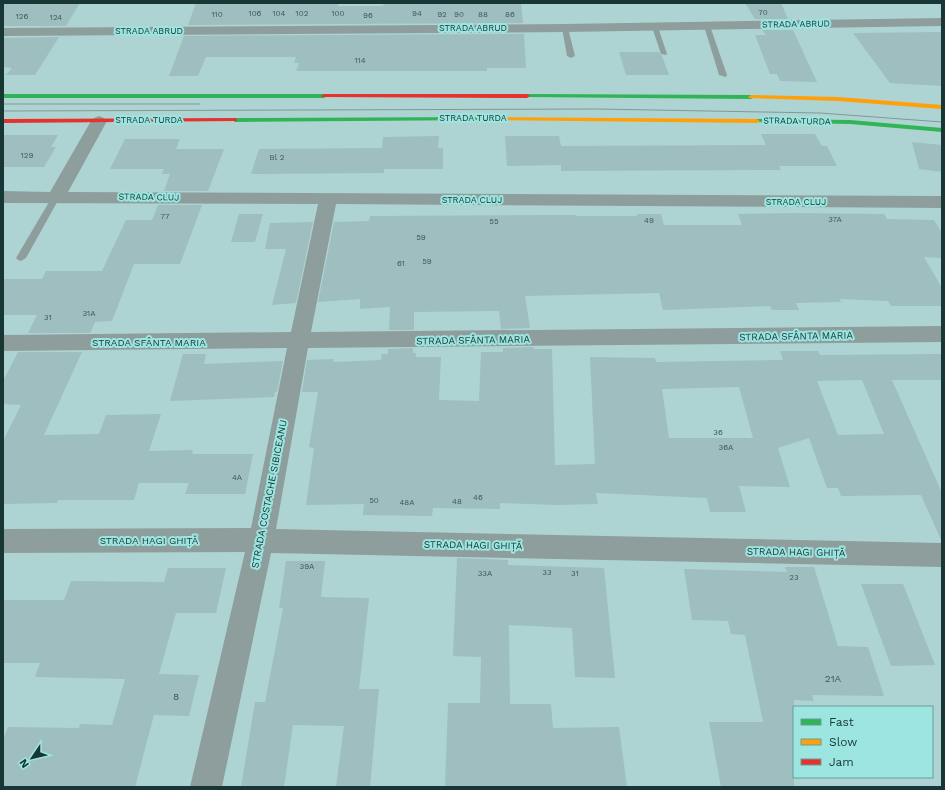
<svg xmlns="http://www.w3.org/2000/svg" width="945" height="790" font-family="'Work Sans',sans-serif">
	<rect width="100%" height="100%" fill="#add4d2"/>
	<g fill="#9ebec0" fill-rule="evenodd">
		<polygon points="3,3 80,3 66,26 3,26"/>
		<polygon points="196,3 338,3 338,6 383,6 384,3 521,3 523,23 188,25"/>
		<polygon points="745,3 781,3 788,19 755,19"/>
		<polygon points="762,30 793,30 817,82 780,81 777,74 770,74 755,35 766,35"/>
		<polygon points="942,32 942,86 890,83 853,33"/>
		<polygon points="524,34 526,68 487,68 487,71 296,71 299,63 294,63 296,57 206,57 198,76 169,76 184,36"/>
		<polygon points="59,37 35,75 6,75 12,68 3,67 3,38"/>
		<polygon points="619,52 659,52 662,56 669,75 626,75"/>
		<polygon points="761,134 815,134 822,146 827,146 837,166 779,166 781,170 561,171 561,165 507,166 505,136 559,136 561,146 766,145"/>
		<polygon points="3,135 58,135 51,147 56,147 44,167 3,167"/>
		<polygon points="439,136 438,148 443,148 443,169 384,169 384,173 251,174 259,149 382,148 383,137"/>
		<polygon points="125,139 180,139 176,149 224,149 208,191 164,191 170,174 162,174 164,169 110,169"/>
		<polygon points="912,142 942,145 942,172 919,169"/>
		<polygon points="158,205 202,205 180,264 134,264 112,321 95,322 90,333 28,333 37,315 3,315 3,279 42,279 46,271 102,271 126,220 152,220"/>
		<polygon points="795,213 884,214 887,219 934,220 942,233 942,258 924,257 942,288 942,306 891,306 888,301 840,299 841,302 796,303 799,310 772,310 770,306 663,310 659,293 525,296 530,328 501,329 499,311 414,312 414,330 389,330 390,307 360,309 360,299 318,302 334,222 369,221 370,216 575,215 576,216 637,216 637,214 661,214 664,225 742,225 738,214"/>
		<polygon points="239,214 263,214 255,242 231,242"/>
		<polygon points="313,222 296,303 272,305 286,249 265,249 270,223"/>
		<path d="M533 347 534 349H552L555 465 595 464 590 357 655 358 656 362 783 360 780 351H818L820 355 942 354V380H892L942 493V542L921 495 841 496 838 488H827L809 438 778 448 790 487 739 486 746 512H710L707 498 596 493 598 504 556 505 500 503V509L433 508 432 516 363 515 364 504 306 505 314 448 309 447 318 392H302L307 360 334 359 333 362 381 360 382 354H388V349L413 348V353H416V357H441L439 400 479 401 481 352H503V348ZM862 380 884 434 838 435 817 381ZM739 387 753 438H669L662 389Z"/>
		<polygon points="18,352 82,352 44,435 99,434 106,415 161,414 149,451 193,450 192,454 253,454 245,494 185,494 189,483 139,483 134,500 58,500 57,503 3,504 3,441 21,405 3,404 3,381"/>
		<polygon points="183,354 206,354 204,364 283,361 277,392 275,392 274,397 170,401"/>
		<polygon points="457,558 508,560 508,565 604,568 615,678 575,677 572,628 509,625 510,704 551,704 553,728 619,727 627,787 445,787 448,703 480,703 481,657 453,656"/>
		<polygon points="286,561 325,561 321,597 369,598 359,689 379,689 370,787 336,787 344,726 293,725 284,787 241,787 255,702 265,702 283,608 279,608"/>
		<polygon points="785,567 814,567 838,646 868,647 884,696 812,695 814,701 794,700 794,787 721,787 709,722 763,722 745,635 731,634 728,621 692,620 684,569 787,572"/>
		<polygon points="168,568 226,568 216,613 176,613 159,674 199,675 189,716 154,715 135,787 3,787 3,739 8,727 79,728 80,724 112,725 125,679 35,677 40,663 3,663 3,600 64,600 71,581 164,582"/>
		<polygon points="861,584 903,584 935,665 891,666"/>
	</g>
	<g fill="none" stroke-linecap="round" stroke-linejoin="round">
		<g fill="#8e9e9c" fill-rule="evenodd">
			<polygon points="707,24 710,26 727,75 726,77 719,75 704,26"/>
			<polygon points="655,25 658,27 667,54 666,55 661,54 652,27"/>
			<polygon points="565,26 568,28 575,56 571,58 567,56 562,28"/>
			<polygon points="56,194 60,197 26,258 21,261 18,260 16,258 52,197"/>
		</g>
		<g fill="#8e9e9c" fill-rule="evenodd">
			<polygon points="942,18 942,26 565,32 3,36 3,28 565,24"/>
			<polygon points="99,116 104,118 107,121 68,192 942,196 942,208 336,204 311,332 942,326 942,342 308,348 276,529 942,543 942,567 271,553 222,787 190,787 245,552 3,553 3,529 251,528 287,348 3,351 3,335 291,332 318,204 3,203 3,191 50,192 91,121 94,118"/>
		</g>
		<g fill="#30b455" fill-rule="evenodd">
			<polygon points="3,94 324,94 327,96 324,98 3,98"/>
			<polygon points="527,94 751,95 754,97 751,99 525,97 525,95"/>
			<polygon points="484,117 486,118 486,120 235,122 232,120 235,118"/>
			<polygon points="757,119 850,120 942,128 942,132 850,124 755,122 755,120"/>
		</g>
		<g fill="#ff9f0a" fill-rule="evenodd">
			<polygon points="751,95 838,97 942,105 942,109 838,101 749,98 748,97"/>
			<polygon points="484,117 757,119 760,121 757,123 482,120 482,118"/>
		</g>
		<g fill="#e5322d" fill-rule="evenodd">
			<polygon points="324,94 527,94 530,96 527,98 322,97 321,96"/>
			<polygon points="235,118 237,119 237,121 3,123 3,119"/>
		</g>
		<g stroke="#829896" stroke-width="1">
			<polyline points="3,104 200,104"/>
			<polyline points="3,111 596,109 820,113 942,122"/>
		</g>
	</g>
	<g text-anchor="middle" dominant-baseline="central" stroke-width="4" stroke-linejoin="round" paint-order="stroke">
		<g font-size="8" fill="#3a5958">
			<text x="763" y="12">70</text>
			<text x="255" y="13">106</text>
			<text x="279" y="13">104</text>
			<text x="302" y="13">102</text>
			<text x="338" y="13">100</text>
			<text x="417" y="13">94</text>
			<text x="217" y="14">110</text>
			<text x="442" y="14">92</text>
			<text x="459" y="14">90</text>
			<text x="483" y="14">88</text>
			<text x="510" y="14">86</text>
			<text x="368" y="15">96</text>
			<text x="22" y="16">126</text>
			<text x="56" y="17">124</text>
			<text x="360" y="60">114</text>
			<text x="27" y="155">129</text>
			<text x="277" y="157">Bl 2</text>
			<text x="165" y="216">77</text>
			<text x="835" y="219">37A</text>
			<text x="649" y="220">49</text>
			<text x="494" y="221">55</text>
			<text x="421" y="237">59</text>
			<text x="427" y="261">59</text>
			<text x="401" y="263">61</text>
			<text x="89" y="313">31A</text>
			<text x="48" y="317">31</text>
			<text x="718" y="432">36</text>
			<text x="726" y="447">36A</text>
			<text x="237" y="477">4A</text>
			<text x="478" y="497">46</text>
			<text x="374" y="500">50</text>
			<text x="457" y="501">48</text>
			<text x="407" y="502">48A</text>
			<text x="307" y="566">39A</text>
			<text x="547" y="572">33</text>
			<text x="485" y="573">33A</text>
			<text x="575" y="573">31</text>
			<text x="794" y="577">23</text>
		</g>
		<g font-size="9" fill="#173634" stroke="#9ce5e0">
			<text transform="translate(796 24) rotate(-1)">STRADA ABRUD</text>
			<text x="473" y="28">STRADA ABRUD</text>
			<text x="149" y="31">STRADA ABRUD</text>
			<text x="473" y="118">STRADA TURDA</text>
			<text x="149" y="120">STRADA TURDA</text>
			<text transform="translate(797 121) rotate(1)">STRADA TURDA</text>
			<text transform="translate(149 197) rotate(1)">STRADA CLUJ</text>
			<text x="472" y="200">STRADA CLUJ</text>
			<text x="796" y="202">STRADA CLUJ</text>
		</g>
		<g font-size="10" fill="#173634" stroke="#9ce5e0">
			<text transform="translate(796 336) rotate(-1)">STRADA SFÂNTA MARIA</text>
			<text transform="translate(473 340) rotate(-1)">STRADA SFÂNTA MARIA</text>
			<text x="149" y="342">STRADA SFÂNTA MARIA</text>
			<text transform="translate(269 494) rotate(-79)">STRADA COSTACHE SIBICEANU</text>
			<text x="149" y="540">STRADA HAGI GHIȚĂ</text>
			<text transform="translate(473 545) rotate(1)">STRADA HAGI GHIȚĂ</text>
			<text transform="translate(796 552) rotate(1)">STRADA HAGI GHIȚĂ</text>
		</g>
		<g font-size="10" fill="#3a5958">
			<text x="833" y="678">21A</text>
			<text x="176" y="696">8</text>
		</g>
	</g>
	<rect width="945" height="790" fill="none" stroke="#173634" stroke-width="8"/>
	<rect x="793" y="706" width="140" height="72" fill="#9ce5e0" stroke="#679f9b"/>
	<rect x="801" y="719" width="20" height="6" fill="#30b455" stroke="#679f9b"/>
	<text x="829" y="726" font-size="12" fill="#173634">Fast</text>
	<rect x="801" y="739" width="20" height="6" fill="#ff9f0a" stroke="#679f9b"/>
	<text x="829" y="746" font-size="12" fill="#173634">Slow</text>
	<rect x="801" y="759" width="20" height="6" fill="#e5322d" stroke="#679f9b"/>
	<text x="829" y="766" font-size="12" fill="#173634">Jam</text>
	<g transform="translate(32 758) rotate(235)" stroke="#9ce5e0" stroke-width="3" paint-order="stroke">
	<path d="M0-3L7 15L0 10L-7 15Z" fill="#173634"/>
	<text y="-6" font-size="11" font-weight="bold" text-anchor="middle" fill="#173634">N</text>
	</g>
</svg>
